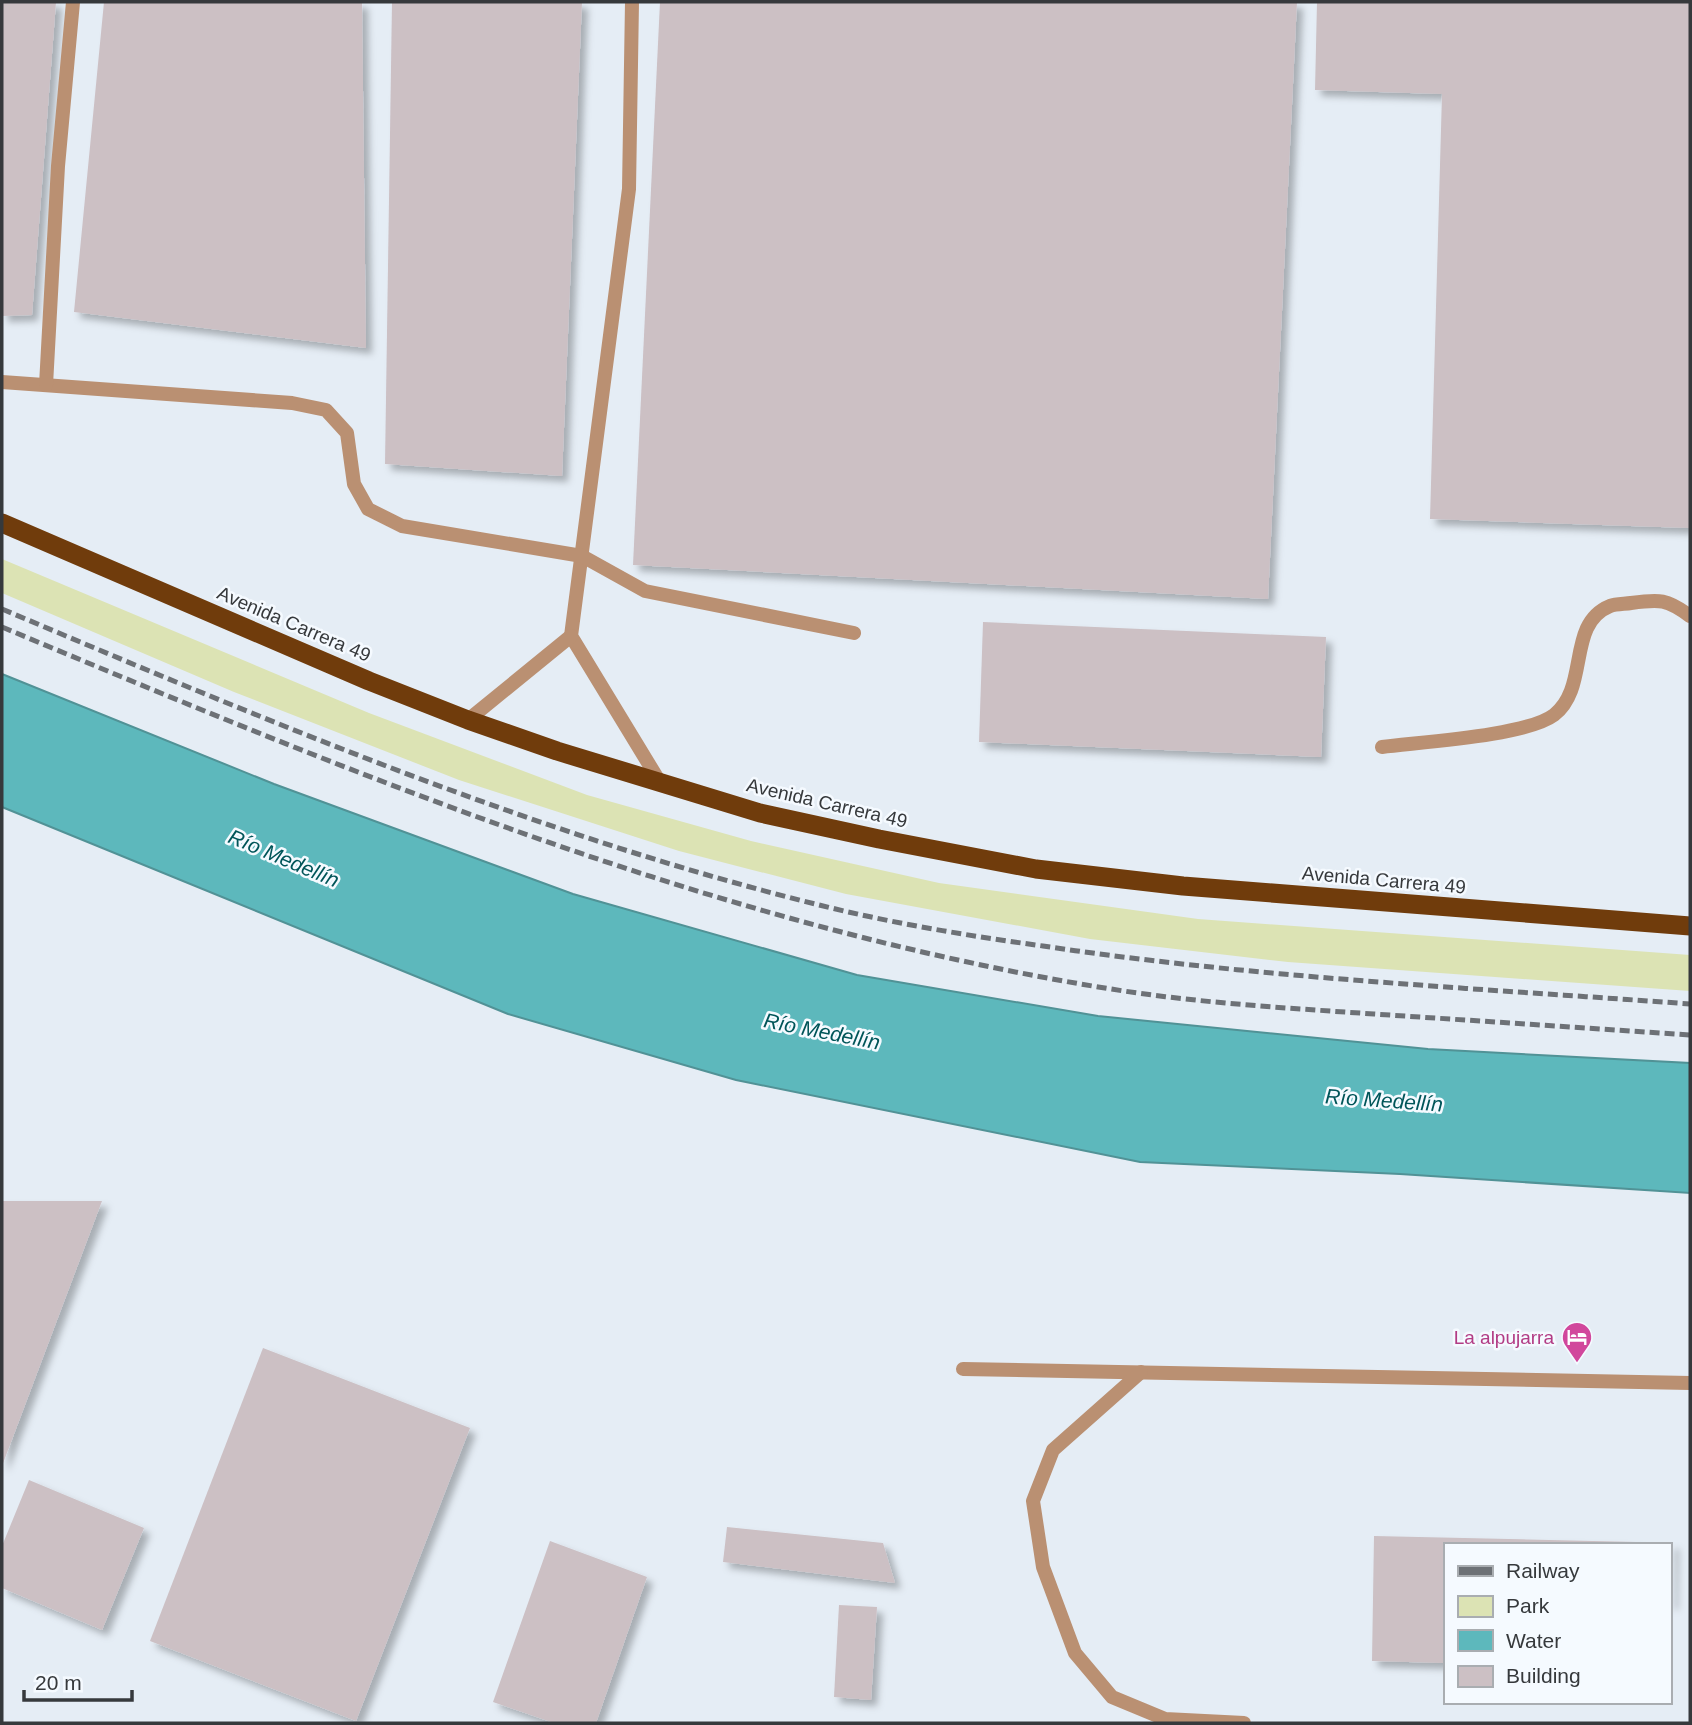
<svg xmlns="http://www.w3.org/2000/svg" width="1692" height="1725" font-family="Helvetica,sans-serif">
	<defs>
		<filter id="shadow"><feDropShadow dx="6" dy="6" stdDeviation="3.5" flood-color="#0004"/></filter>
	</defs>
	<rect width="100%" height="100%" fill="#e5edf5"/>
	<polygon fill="#dce3b4" points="2,559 369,713 587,795 751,841 939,883 1198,919 1690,955 1690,991 1288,962 1090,939 846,894 679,851 459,780 234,692 2,593"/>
	<polygon fill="#5db8bc" stroke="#519296" stroke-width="2" points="2,674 274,784 573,894 857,975 1098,1016 1428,1049 1690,1063 1690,1193 1400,1174 1140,1162 736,1080 508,1014 2,807"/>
	<g fill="#ccc0c4" filter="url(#shadow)">
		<polygon points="2,2 56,2 32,315 2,316"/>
		<polygon points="104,2 362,2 366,348 74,312"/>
		<polygon points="392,2 582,2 562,476 385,464"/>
		<polygon points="660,2 1297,2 1268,599 633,565"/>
		<polygon points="1317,2 1690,2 1690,528 1430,519 1442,94 1315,90"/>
		<polygon points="983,622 1326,637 1321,757 979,742"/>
		<polygon points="2,1201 102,1201 2,1466"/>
		<polygon points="263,1348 470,1428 356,1721 150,1641"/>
		<polygon points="29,1480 144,1528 102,1630 2,1588 2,1546"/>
		<polygon points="727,1527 883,1543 895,1583 723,1562"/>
		<polygon points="1374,1536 1637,1542 1637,1545 1445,1545 1445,1663 1372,1661"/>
		<polygon points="550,1541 647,1577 596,1723 554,1723 493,1702"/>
		<polygon points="1669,1543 1673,1543 1672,1604 1669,1604"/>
		<polygon points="839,1605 877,1607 871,1700 834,1697"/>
	</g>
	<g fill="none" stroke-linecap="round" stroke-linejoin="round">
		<g stroke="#ba9072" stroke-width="14">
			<polyline points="632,2 629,189 571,636 661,784"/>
			<polyline points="2,382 292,403 326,410 347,433 354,484 368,509 402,526 582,556 645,591 854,633"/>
			<polyline points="46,385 58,166 73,2"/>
			<polyline points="468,720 571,636"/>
			<path d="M1382 747C1421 742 1526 736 1554 715 1590 687 1566 624 1610 606 1616 604 1625 604 1631 603 1660 599 1667 599 1690 616"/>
			<polyline points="963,1369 1690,1383"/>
			<polyline points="1141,1372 1053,1450 1033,1501 1043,1567 1075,1653 1112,1697 1165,1719 1244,1723"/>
		</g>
		<polyline stroke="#703c0c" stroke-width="19" points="2,523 369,681 468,720 557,751 760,813 879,839 1036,869 1183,886 1690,926"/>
		<g stroke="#6d7176" stroke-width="5" stroke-dasharray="10 5" stroke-linecap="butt">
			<path d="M2 609C277 725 553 842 844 911 909 926 977 937 1043 946 1257 978 1474 988 1690 1004"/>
			<path d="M2 627C363 778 722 927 1111 989 1198 1003 1286 1008 1374 1014 1480 1021 1585 1028 1690 1035"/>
		</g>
	</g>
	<defs>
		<g id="hotel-pin" transform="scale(1.575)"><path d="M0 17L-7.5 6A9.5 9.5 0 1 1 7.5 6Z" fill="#d1479c" stroke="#f5faff"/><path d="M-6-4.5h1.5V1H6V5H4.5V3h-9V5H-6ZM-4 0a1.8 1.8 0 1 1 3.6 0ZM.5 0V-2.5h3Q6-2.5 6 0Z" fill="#fff"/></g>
	</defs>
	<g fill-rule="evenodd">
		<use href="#hotel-pin" x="1577" y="1337"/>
	</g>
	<g text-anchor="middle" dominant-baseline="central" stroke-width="5" stroke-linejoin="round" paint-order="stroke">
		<g font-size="19" fill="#36393c" stroke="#f5faff">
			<text transform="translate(294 624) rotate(23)">Avenida Carrera 49</text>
			<text transform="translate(827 803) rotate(13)">Avenida Carrera 49</text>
			<text transform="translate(1384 880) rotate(5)">Avenida Carrera 49</text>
		</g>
		<g font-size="19" fill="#b23c85" stroke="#f5faff" text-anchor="end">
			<text x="1554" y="1337">La alpujarra</text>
		</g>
		<g font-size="21" font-style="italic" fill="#005559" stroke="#f5faff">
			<text transform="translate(284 858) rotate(23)">Río Medellín</text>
			<text transform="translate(822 1031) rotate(11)">Río Medellín</text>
			<text transform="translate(1384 1100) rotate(4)">Río Medellín</text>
		</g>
	</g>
	<rect width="1692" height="1725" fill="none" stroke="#36393c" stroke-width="7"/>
	<rect x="1444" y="1543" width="228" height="161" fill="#f5faff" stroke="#a9adb1" stroke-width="2"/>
	<rect x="1458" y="1566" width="35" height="10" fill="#6d7176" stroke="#a9adb1" stroke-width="2"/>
	<text x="1506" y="1578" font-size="21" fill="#36393c">Railway</text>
	<rect x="1458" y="1596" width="35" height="21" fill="#dce3b4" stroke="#a9adb1" stroke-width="2"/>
	<text x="1506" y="1613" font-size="21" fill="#36393c">Park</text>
	<rect x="1458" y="1630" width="35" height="21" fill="#5db8bc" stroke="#a9adb1" stroke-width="2"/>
	<text x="1506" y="1648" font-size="21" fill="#36393c">Water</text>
	<rect x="1458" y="1666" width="35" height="21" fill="#ccc0c4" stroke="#a9adb1" stroke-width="2"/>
	<text x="1506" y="1683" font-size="21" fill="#36393c">Building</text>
	<path d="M24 1690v10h108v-10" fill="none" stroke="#36393c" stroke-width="3.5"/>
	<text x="35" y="1690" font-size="21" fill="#36393c" stroke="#f5faff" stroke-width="5" paint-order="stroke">20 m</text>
</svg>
